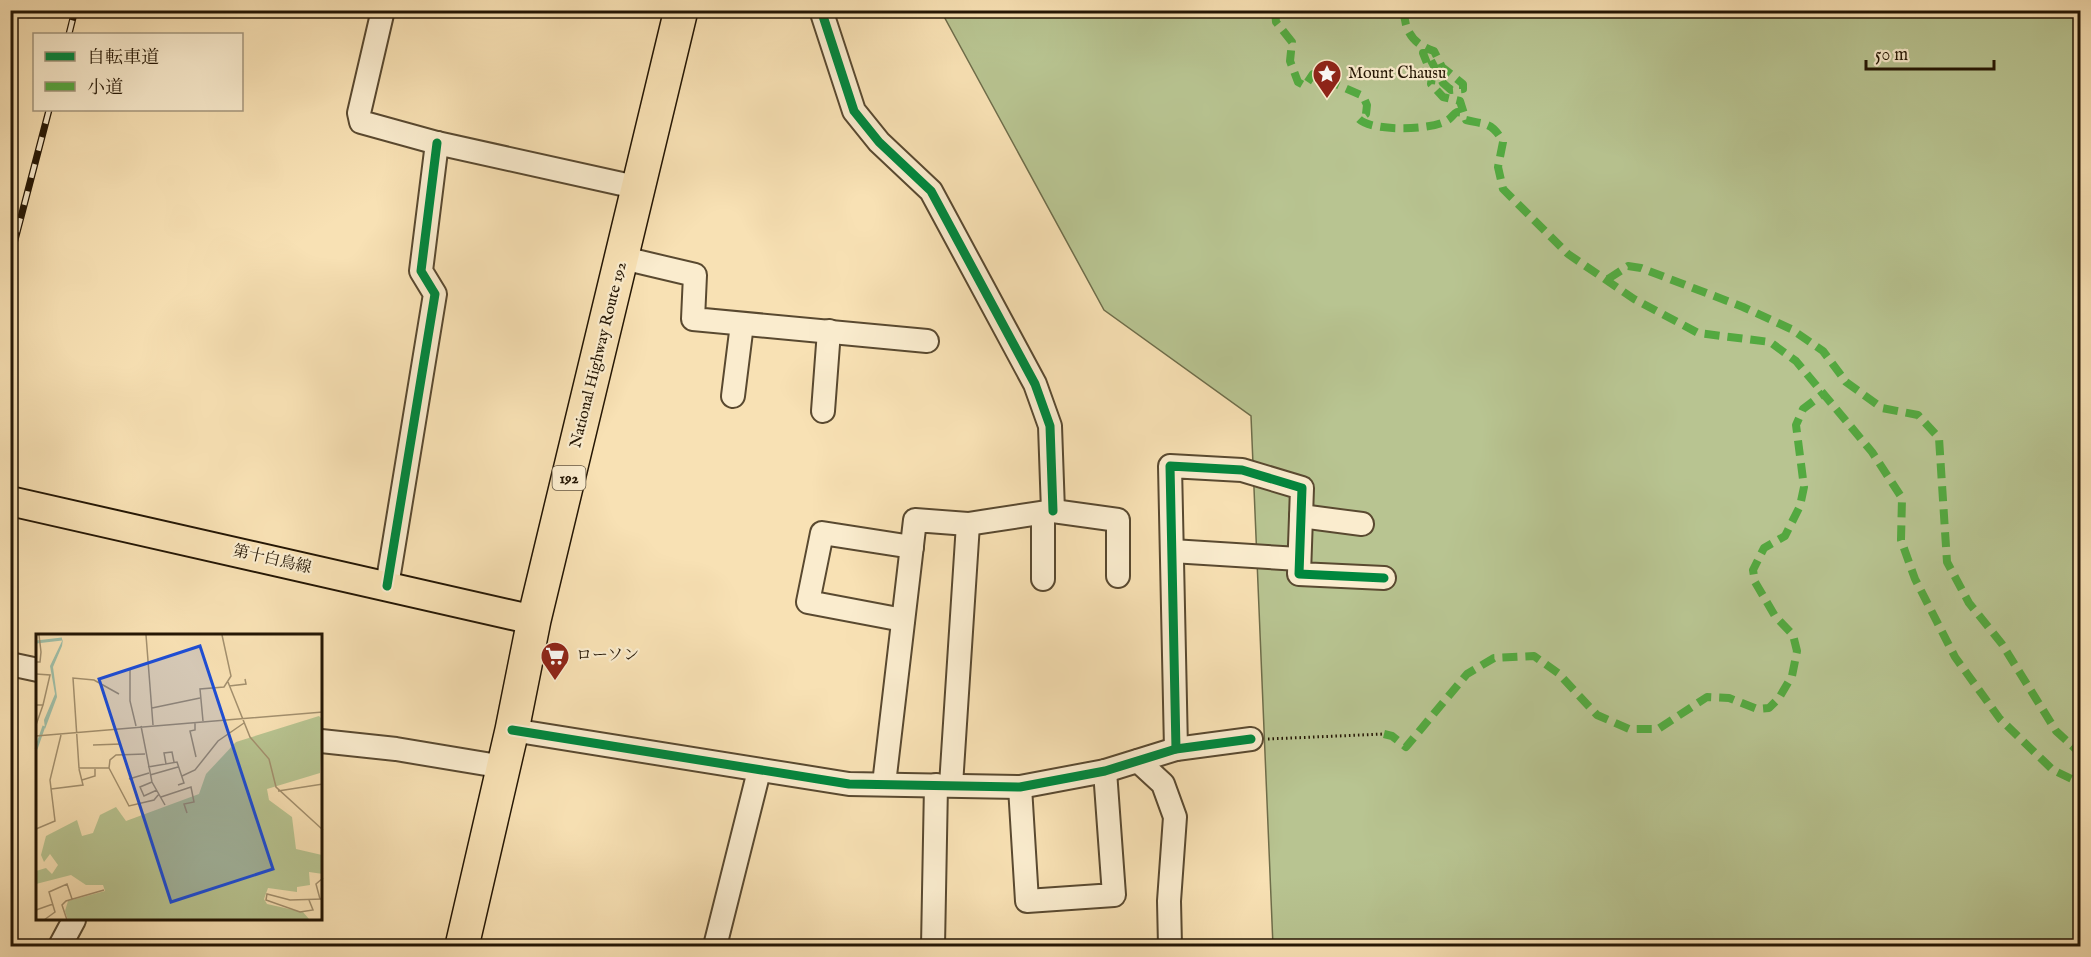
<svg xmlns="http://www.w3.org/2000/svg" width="2091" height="957" font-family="'IM FELL English','Noto Serif JP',serif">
	<rect width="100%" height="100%" fill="#f8e1b4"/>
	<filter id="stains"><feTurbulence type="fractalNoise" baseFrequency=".00333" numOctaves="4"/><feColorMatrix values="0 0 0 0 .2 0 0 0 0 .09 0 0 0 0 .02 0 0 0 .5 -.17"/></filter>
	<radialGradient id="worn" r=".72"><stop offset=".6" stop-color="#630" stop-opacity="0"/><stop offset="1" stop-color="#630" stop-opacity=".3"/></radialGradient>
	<polygon fill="#b8c491" stroke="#6e6d4a" stroke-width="1.5" points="941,11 2080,11 2080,946 1273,946 1251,416 1104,310"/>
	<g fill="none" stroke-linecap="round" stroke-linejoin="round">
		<g stroke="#594930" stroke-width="26">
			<g id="minor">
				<polyline points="383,10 359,113 361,122 437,143 640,188"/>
				<polyline points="821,10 854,111 879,142 931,191 1035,384 1050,426 1053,511"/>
				<polyline points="623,258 695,275 693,319 927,341"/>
				<polyline points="733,396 742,324"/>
				<polyline points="823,411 829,331"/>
				<polyline points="1301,516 1362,524"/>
				<polyline points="1172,551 1299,559"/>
				<polyline points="1043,579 1043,513"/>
				<polyline points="387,586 435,294 421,271 437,143"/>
				<polyline points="903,620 808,602 822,533 912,547"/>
				<polyline points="10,664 38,670"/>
				<polyline points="512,730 849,784 1020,787 1105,771 1176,749 1251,739"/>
				<polyline points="321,741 396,749 504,767"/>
				<polyline points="1176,749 1170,466 1242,470 1302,488 1299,574 1384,578"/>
				<polyline points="1138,761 1163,784 1175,817 1169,901 1170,946"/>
				<polyline points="884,784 915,520 968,524 1053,511 1118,520 1118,576"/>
				<polyline points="951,785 968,524"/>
				<polyline points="1020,787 1027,901 1114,895 1105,771"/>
				<polyline points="60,946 74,920"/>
				<polyline points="715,946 759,771"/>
				<polyline points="933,946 936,785"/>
			</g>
		</g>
		<g stroke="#241604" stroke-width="32">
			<polyline id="major" points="10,501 534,620"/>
		</g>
		<g stroke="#241604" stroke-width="36">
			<polyline id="highway" points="462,946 512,730 534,620 681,10"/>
		</g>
		<polyline stroke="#241604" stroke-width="3" stroke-dasharray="1.5 3" stroke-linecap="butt" points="1268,739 1384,734"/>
		<use href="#minor" stroke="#faecce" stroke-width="22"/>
		<use href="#major" stroke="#f8e1b4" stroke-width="28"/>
		<use href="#highway" stroke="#f8e1b4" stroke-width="33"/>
		<g stroke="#241604" stroke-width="7">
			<g id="rail">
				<polyline points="69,34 75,10"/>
				<polyline points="10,259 49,110"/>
			</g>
		</g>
		<use href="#rail" stroke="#faecce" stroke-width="4.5" stroke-dasharray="14" stroke-linecap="butt"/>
		<g stroke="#53a940" stroke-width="8" stroke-dasharray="15 8" stroke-linecap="butt">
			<path d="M1275 10 1276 22 1292 42 1290 61 1298 82 1305 86 1313 74 1363 96 1367 105 1366 114 1359 119C1372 132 1431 130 1446 121 1451 119 1453 114 1457 112L1464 113"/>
			<path d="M1404 10C1404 31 1414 45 1434 51L1442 67 1463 84V89L1451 90 1443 83 1427 53H1423L1432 76 1431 84 1443 97 1460 101 1466 120C1487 125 1492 122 1503 142L1498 167 1503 189 1568 254 1634 299 1698 333 1770 342 1796 361 1872 452 1902 498 1901 540 1915 579 1955 657 2000 719 2053 770 2080 783"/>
			<polyline points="1608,279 1628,266 1641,268 1743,307 1791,329 1823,351 1846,382 1882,408 1918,415 1939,438 1947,562 1969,603 2002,644 2056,731 2080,753"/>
			<polyline points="1384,734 1392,736 1406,747 1467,674 1494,658 1534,656 1558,673 1597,715 1629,729 1658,729 1707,697 1729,698 1757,709 1769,708 1779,698 1792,676 1797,651 1793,635 1775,616 1755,582 1753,570 1764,548 1785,536 1800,506 1804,487 1796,425 1803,409 1824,393"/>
		</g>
		<g stroke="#faecce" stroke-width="13">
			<g id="cycleway">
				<polyline points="821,10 854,111 879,142 931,191 1035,384 1050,426 1053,511"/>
				<polyline points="387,586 435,294 421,271 437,143"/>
				<polyline points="512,730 849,784 1020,787 1105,771 1176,749 1251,739"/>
				<polyline points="1176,749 1170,466 1242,470 1302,488 1299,574 1384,578"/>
			</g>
		</g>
		<use href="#cycleway" stroke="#00873e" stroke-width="9"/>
	</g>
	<defs>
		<g id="sight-pin" transform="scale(1.5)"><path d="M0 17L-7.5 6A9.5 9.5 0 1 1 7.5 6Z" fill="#8f2418" stroke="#faecce"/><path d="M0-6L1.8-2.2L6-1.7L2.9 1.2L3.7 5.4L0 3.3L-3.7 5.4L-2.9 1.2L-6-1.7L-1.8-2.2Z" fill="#fff"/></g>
		<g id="supermarket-pin" transform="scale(1.5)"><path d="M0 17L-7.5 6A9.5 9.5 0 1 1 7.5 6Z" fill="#8f2418" stroke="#faecce"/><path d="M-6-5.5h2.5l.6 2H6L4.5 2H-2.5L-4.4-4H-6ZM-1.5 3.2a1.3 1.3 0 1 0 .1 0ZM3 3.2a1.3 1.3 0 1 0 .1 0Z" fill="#fff"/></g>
	</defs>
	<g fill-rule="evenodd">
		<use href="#sight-pin" x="1327" y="74"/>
		<use href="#supermarket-pin" x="555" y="656"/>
	</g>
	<g text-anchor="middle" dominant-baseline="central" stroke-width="4.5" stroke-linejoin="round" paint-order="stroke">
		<rect fill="#faecce" stroke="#645641" stroke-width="1.5" x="552.5" y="466" width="33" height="24" rx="4.5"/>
		<g font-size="15" font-weight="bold" fill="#241604">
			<text x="569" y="478">192</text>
		</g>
		<g font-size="16" fill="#241604" stroke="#faecce" text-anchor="start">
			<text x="1348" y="74">Mount Chausu</text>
			<text x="576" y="656">ローソン</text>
		</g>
		<g font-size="16" fill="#241604" stroke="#faecce">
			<text transform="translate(599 355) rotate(-76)">National Highway Route 192</text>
			<text transform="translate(272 560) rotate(13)">第十白鳥線</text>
		</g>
	</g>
	<g transform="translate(36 634)">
		<rect width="286" height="286" fill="#f8e1b4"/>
		<path d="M283 82 286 85 284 139 231 155 233 166 256 183 260 215 286 221 287 240 273 238 274 251 261 253V258L232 254 228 265 231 270 267 278 273 285 32 286 29 277 32 267 69 257 67 251H50L35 241 0 250V237L10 234 16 240 22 231 14 220 8 228 5 221 10 202 41 186 46 202 57 199 64 181 80 173 90 187 163 160 170 140 200 108Z" fill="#b8c491"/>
		<path d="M27 5 26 12 17 33 21 63 9 95 8 86 19 60 14 32Z" fill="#9fbea7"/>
		<path fill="none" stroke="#9fbea7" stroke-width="3" d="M0 8 26 5M0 115 8 92"/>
		<path fill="none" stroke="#a3906e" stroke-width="1.5" d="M110 1 117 91M0 28H4L5 18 3 1M94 35V67L100 92M0 40 14 41 7 71M192 48 214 103 233 125 240 153 287 196M193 52 210 50 209 45M83 60 58 46 37 44 43 134H73L74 126 80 121 109 120M0 71H7L0 91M116 74 164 64M167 87 164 55 188 53 195 42 186 1M159 88V96L154 97 160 123M105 92 116 148 129 171M0 102 287 78M57 111 85 110M130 130 128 119 136 118 138 128M112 133 141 128 148 149 142 151M73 134 93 172 118 166 123 160M114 141 142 133M146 142 159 136 182 107 208 89M93 145 113 139M46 146 59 142V135M116 148 104 153 108 162 121 156M15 155 47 151 43 135M242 157 287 150M125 163 155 153 158 168 148 170 151 179M0 195 19 187 14 146 25 101M284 265 280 250 287 244M273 266 277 276 264 278 230 266 231 260 254 266 287 265M0 276 17 270M8 286 19 278 13 258 31 250 36 265M31 286 26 271 30 267 68 256"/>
		<path fill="#1d4ed8" fill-opacity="0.15" stroke="#1d4ed8" stroke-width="3" d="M164 12 237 235 135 268 63 45Z"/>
		<rect width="286" height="286" fill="none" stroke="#241604" stroke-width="3"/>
	</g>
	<rect width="2091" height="957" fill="none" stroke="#f8e1b4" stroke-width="36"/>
	<rect x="12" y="12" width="2067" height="933" fill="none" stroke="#241604" stroke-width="3"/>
	<rect x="18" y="18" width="2055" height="921" fill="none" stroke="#241604" stroke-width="1.5"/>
	<rect x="33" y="33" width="210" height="78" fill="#faecce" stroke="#a4967d" stroke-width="1.5"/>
	<rect x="45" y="52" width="30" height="9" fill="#00873e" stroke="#a4967d" stroke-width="1.5"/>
	<text x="87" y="63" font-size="18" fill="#241604">自転車道</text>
	<rect x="45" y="82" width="30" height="9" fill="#53a940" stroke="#a4967d" stroke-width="1.5"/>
	<text x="87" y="93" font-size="18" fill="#241604">小道</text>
	<path d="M1866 60v9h128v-9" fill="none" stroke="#241604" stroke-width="3"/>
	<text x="1875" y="60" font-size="18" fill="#241604" stroke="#faecce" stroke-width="4.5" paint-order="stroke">50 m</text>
	<rect width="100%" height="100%" filter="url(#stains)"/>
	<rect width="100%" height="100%" fill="url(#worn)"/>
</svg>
